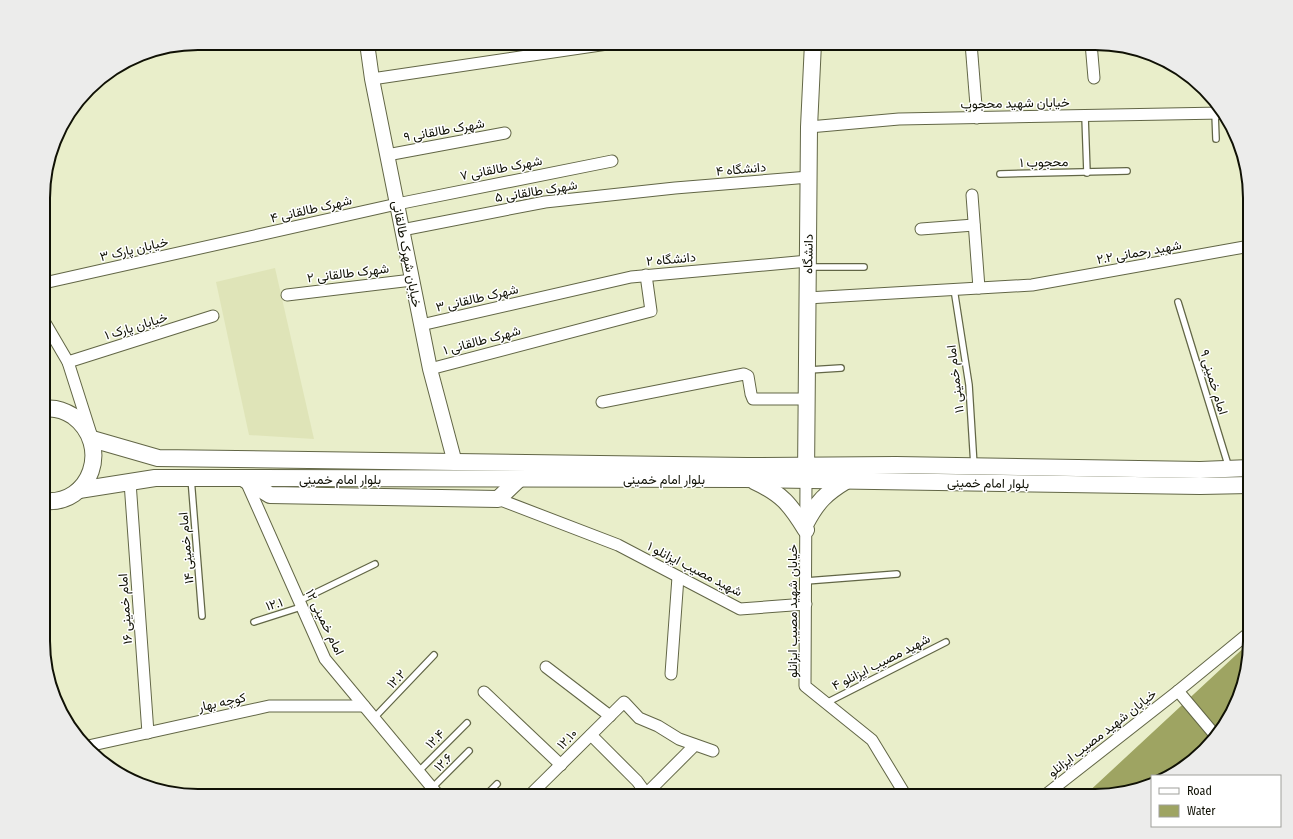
<svg xmlns="http://www.w3.org/2000/svg" width="1293" height="839" font-family="'Fira Sans Condensed',Vazirmatn,sans-serif">
	<rect width="100%" height="100%" fill="#e9eeca"/>
	<polygon fill="#dfe4b8" points="275,268 314,439 249,435 216,282"/>
	<polygon fill="#9ea462" points="1250,642 1250,651 1242,691 1224,727 1172,775 1152,776 1152,782 1105,796 1084,796"/>
	<g fill="none" stroke-linecap="round" stroke-linejoin="round">
		<g stroke="#626646" stroke-width="8">
			<g id="service">
				<polyline points="1215,113 1216,139"/>
				<polyline points="1085,116 1087,173"/>
				<polyline points="1000,174 1127,171"/>
				<polyline points="810,267 864,267"/>
				<polyline points="954,289 969,385 974,466"/>
				<polyline points="1178,302 1229,468"/>
				<polyline points="809,370 841,368"/>
				<polyline points="191,478 202,616"/>
				<polyline points="806,581 897,574"/>
				<polyline points="299,601 375,564"/>
				<polyline points="254,622 301,607"/>
				<polyline points="826,703 946,642"/>
				<polyline points="374,718 434,655"/>
				<polyline points="419,771 467,723"/>
				<polyline points="432,788 469,751"/>
				<polyline points="485,796 497,784"/>
			</g>
		</g>
		<g stroke="#626646" stroke-width="13">
			<g id="minor">
				<polyline points="971,43 977,118"/>
				<polyline points="1091,43 1094,78"/>
				<polyline points="372,79 614,43"/>
				<polyline points="809,127 899,119 1222,113"/>
				<polyline points="387,155 505,133"/>
				<polyline points="972,195 979,288"/>
				<polyline points="921,229 974,225"/>
				<polyline points="402,230 545,202 675,188 809,177"/>
				<polyline points="44,283 397,204 612,161"/>
				<polyline points="287,295 412,280"/>
				<polyline points="807,298 1032,285 1250,246"/>
				<polyline points="44,321 68,362 90,431"/>
				<polyline points="421,325 631,277 808,261"/>
				<polyline points="68,362 213,316"/>
				<polyline points="430,369 651,311 646,275"/>
				<polyline points="602,402 744,374 748,376 751,394 753,399 806,399"/>
				<polyline points="245,479 325,659 439,796"/>
				<polyline points="806,480 805,686 872,740 906,796"/>
				<polyline points="130,482 148,733"/>
				<polyline points="498,499 618,545 740,609 806,604"/>
				<polyline points="546,667 610,716"/>
				<polyline points="671,674 678,577"/>
				<polyline points="1178,691 1215,735"/>
				<polyline points="484,692 561,765"/>
				<polyline points="591,735 637,781 648,796"/>
				<polyline points="88,746 269,706 364,706"/>
				<polyline points="646,794 695,745"/>
				<polyline points="529,796 624,702 639,718 658,726 679,739 713,751"/>
				<polyline points="1044,796 1178,691 1250,632"/>
			</g>
		</g>
		<g stroke="#626646" stroke-width="16">
			<polyline id="tertiary" points="367,43 372,79 430,369 455,463"/>
		</g>
		<g stroke="#626646" stroke-width="18">
			<g id="secondary">
				<path d="M44 409C54 407 65 411 73 416 112 445 91 506 44 501"/>
				<polyline points="92,439 158,458 747,466 896,465 1200,470 1250,468"/>
				<polyline points="806,477 809,127 813,43"/>
				<polyline points="244,479 270,495 498,499 519,479"/>
				<path d="M754 481C782 494 790 504 806 530"/>
				<polyline points="79,490 155,478 191,478 744,479 1200,486 1250,485"/>
				<path d="M806 523C817 502 826 493 846 481"/>
			</g>
		</g>
		<use href="#service" stroke="#fff" stroke-width="5.5"/>
		<use href="#minor" stroke="#fff" stroke-width="11"/>
		<use href="#tertiary" stroke="#fff" stroke-width="14"/>
		<use href="#secondary" stroke="#fff" stroke-width="16"/>
	</g>
	<g text-anchor="middle" dominant-baseline="central" stroke-width="3" stroke-linejoin="round" paint-order="stroke">
		<g font-size="13" fill="#101105" stroke="#fff">
			<text transform="translate(1015 103) rotate(-1)">خیابان شهید محجوب</text>
			<text transform="translate(444 130) rotate(-10)">شهرک طالقانی ۹</text>
			<text transform="translate(1044 162) rotate(-1)">محجوب ۱</text>
			<text transform="translate(501 168) rotate(-11)">شهرک طالقانی ۷</text>
			<text transform="translate(741 169) rotate(-5)">دانشگاه ۴</text>
			<text transform="translate(536 191) rotate(-9)">شهرک طالقانی ۵</text>
			<text transform="translate(311 209) rotate(-13)">شهرک طالقانی ۴</text>
			<text transform="translate(134 249) rotate(-13)">خیابان پارک ۳</text>
			<text transform="translate(1139 252) rotate(-10)">شهید رحمانی ۲.۲</text>
			<text transform="translate(407 254) rotate(79)">خیابان شهرک طالقانی</text>
			<text transform="translate(808 254) rotate(-89)">دانشگاه</text>
			<text transform="translate(671 259) rotate(-5)">دانشگاه ۲</text>
			<text transform="translate(348 273) rotate(-7)">شهرک طالقانی ۲</text>
			<text transform="translate(477 298) rotate(-13)">شهرک طالقانی ۳</text>
			<text transform="translate(136 326) rotate(-17)">خیابان پارک ۱</text>
			<text transform="translate(482 340) rotate(-15)">شهرک طالقانی ۱</text>
			<text transform="translate(955 379) rotate(-97)">امام خمینی ۱۱</text>
			<text transform="translate(1214 382) rotate(73)">امام خمینی ۹</text>
			<text x="340" y="479">بلوار امام خمینی</text>
			<text x="664" y="479">بلوار امام خمینی</text>
			<text transform="translate(988 483) rotate(1)">بلوار امام خمینی</text>
			<text transform="translate(186 548) rotate(-95)">امام خمینی ۱۴</text>
			<text transform="translate(695 569) rotate(27)">شهید مصیب ایزانلو ۱</text>
			<text transform="translate(274 604) rotate(-17)">۱۲.۱</text>
			<text transform="translate(125 609) rotate(-94)">امام خمینی ۱۶</text>
			<text transform="translate(792 611) rotate(-90)">خیابان شهید مصیب ایزانلو</text>
			<text transform="translate(325 622) rotate(64)">امام خمینی ۱۲</text>
			<text transform="translate(881 662) rotate(-27)">شهید مصیب ایزانلو ۴</text>
			<text transform="translate(396 679) rotate(-46)">۱۲.۲</text>
			<text transform="translate(222 702) rotate(-12)">کوچه بهار</text>
			<text transform="translate(1102 733) rotate(-38)">خیابان شهید مصیب ایزانلو</text>
			<text transform="translate(435 739) rotate(-45)">۱۲.۴</text>
			<text transform="translate(567 739) rotate(-45)">۱۲.۱۰</text>
			<text transform="translate(443 762) rotate(-45)">۱۲.۶</text>
		</g>
	</g>
	<path d="M0 0H1293V839H0ZM198 50H1095A148 148 0 0 1 1243 198V641A148 148 0 0 1 1095 789H198A148 148 0 0 1 50 641V198A148 148 0 0 1 198 50Z" fill="#ececeb" fill-rule="evenodd"/>
	<path fill="none" stroke="#101105" stroke-width="2" d="M198 50H1095A148 148 0 0 1 1243 198V641A148 148 0 0 1 1095 789H198A148 148 0 0 1 50 641V198A148 148 0 0 1 198 50Z"/>
	<rect x="1151" y="775" width="130" height="52" fill="#ffffff" stroke="#9fa09b"/>
	<rect x="1159" y="788" width="20" height="6" fill="#ffffff" stroke="#9fa09b"/>
	<text x="1187" y="795" font-size="12" fill="#101105">Road</text>
	<rect x="1159" y="805" width="20" height="12" fill="#9ea462" stroke="#9fa09b"/>
	<text x="1187" y="815" font-size="12" fill="#101105">Water</text>
</svg>
